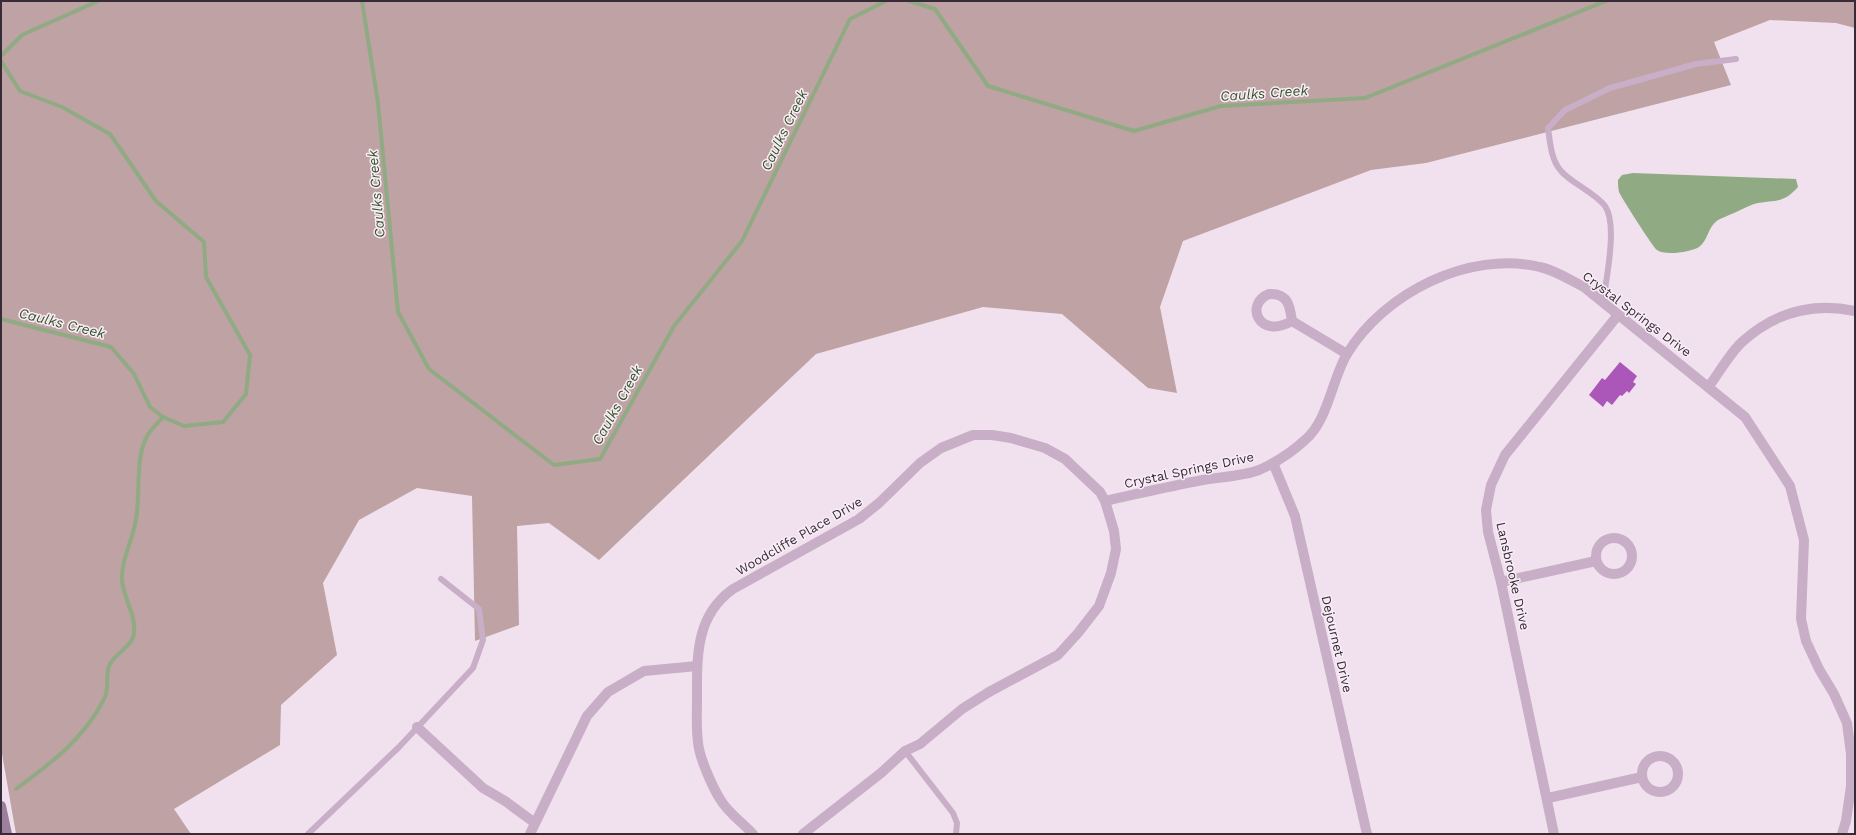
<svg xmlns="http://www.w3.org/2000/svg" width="1856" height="835" font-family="'Work Sans',sans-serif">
	<rect width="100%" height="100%" fill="#f1e1ee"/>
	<polygon fill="#bfa2a3" points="1,1 1855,1 1855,28 1836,23 1770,20 1714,42 1731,85 1426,163 1371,170 1183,241 1160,307 1177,393 1148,388 1062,314 983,307 816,354 599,560 549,523 517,526 519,625 475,641 472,496 417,488 359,520 323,583 337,655 281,705 280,745 174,809 191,834 16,834 1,748"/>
	<path fill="#90ab83" d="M1633 173 1796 179 1798 187C1782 205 1774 199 1754 204 1746 207 1737 212 1729 215 1726 217 1721 218 1718 220 1708 226 1708 241 1699 247 1691 252 1665 256 1657 250 1653 247 1621 197 1619 192 1618 188 1618 183 1618 180L1622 175Z"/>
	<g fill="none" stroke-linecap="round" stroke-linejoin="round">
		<g stroke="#90ab83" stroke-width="4">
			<polyline points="362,1 378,103 398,312 429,369 554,465 600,459 674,326 742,241 850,19 886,1"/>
			<polyline points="909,1 935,9 988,86 1134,131 1221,106 1365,98 1606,1"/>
			<polyline points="1,56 22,35 98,1"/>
			<polyline points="1,61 20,91 62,107 110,134 156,201 204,242 206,277 250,355 246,394 223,422 184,426 163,417 150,407 134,374 111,347 1,319"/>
			<path d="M16 789C50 764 85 738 104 699 110 689 105 677 109 666 114 653 133 647 134 633 136 615 124 599 122 581 121 559 133 540 136 519 141 493 134 455 149 433 153 427 159 422 163 417"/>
		</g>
	</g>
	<polygon fill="#ab57b9" points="1620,362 1637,376 1633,382 1636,384 1629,393 1627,391 1622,396 1620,395 1612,405 1607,401 1603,407 1589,395 1602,378 1605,380"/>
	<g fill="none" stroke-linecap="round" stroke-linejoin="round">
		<g stroke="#c8aec6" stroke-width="6">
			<path d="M1603 303C1606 280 1618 224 1605 206 1594 192 1571 183 1561 171 1551 160 1550 142 1548 128L1565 110 1610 88 1696 64 1736 59"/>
			<polyline points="905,751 953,813 957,823 956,834"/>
			<polyline points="308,834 399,747 473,668 483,640 479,609 441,579"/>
		</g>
		<g stroke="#c8aec6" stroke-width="10">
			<path d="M1269 294C1288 293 1290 306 1292 321 1259 340 1244 304 1269 294Z"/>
			<polyline points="1292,321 1347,354"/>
			<path d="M1709 386C1719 373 1730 353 1742 342 1775 312 1812 302 1855 311"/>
			<polyline points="1273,463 1295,516 1367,834"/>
			<path d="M1105 501C1137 494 1170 486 1203 480 1220 477 1244 476 1259 470 1275 463 1292 452 1305 440 1328 421 1332 379 1347 354 1384 293 1469 250 1540 267 1555 270 1570 280 1584 287L1745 417 1790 486 1804 540 1801 619 1806 641 1819 669 1834 694 1847 723 1851 754V786L1846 821 1842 834"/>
			<circle cx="1614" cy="556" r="18"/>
			<polyline points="1501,582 1596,561"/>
			<polyline points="417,727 483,788 505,801 535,823"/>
			<circle cx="1660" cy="774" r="18"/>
			<polyline points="1548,798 1642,777"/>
			<polyline points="530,834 587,716 608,692 644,671 697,666"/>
			<path d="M753 834C743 823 727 812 720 799 712 786 699 757 698 742 696 728 697 713 697 699 697 657 695 616 733 589L859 519 879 503 920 463 941 448 973 435H992L1011 438 1045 448 1065 459 1100 492 1105 501 1114 531 1116 549 1111 573 1099 606 1078 633 1058 655 989 692 962 709 920 744 905 751 881 773 803 834"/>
			<polyline points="1554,834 1501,582 1488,532 1486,510 1491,485 1505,455 1618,315"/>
		</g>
		<polyline stroke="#9b7f9c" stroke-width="10" points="1,806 7,834"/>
	</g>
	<g text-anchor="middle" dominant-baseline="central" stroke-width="3" stroke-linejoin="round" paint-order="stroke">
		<g font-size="13" fill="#372b37" stroke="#f9edf7">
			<text transform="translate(1637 314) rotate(37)">Crystal Springs Drive</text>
			<text transform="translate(1189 470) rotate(-12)">Crystal Springs Drive</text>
			<text transform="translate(799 536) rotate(-30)">Woodcliffe Place Drive</text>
			<text transform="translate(1513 576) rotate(77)">Lansbrooke Drive</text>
			<text transform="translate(1337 644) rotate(77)">Dejournet Drive</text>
		</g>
		<g font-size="14" font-style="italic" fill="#345525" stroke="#f9edf7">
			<text transform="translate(1264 93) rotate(-4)">Caulks Creek</text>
			<text transform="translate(784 130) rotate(-64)">Caulks Creek</text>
			<text transform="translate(376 194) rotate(-95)">Caulks Creek</text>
			<text transform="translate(62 323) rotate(14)">Caulks Creek</text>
			<text transform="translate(617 405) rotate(-61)">Caulks Creek</text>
		</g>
	</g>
	<rect width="1856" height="835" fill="none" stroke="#372b37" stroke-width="4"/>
</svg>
